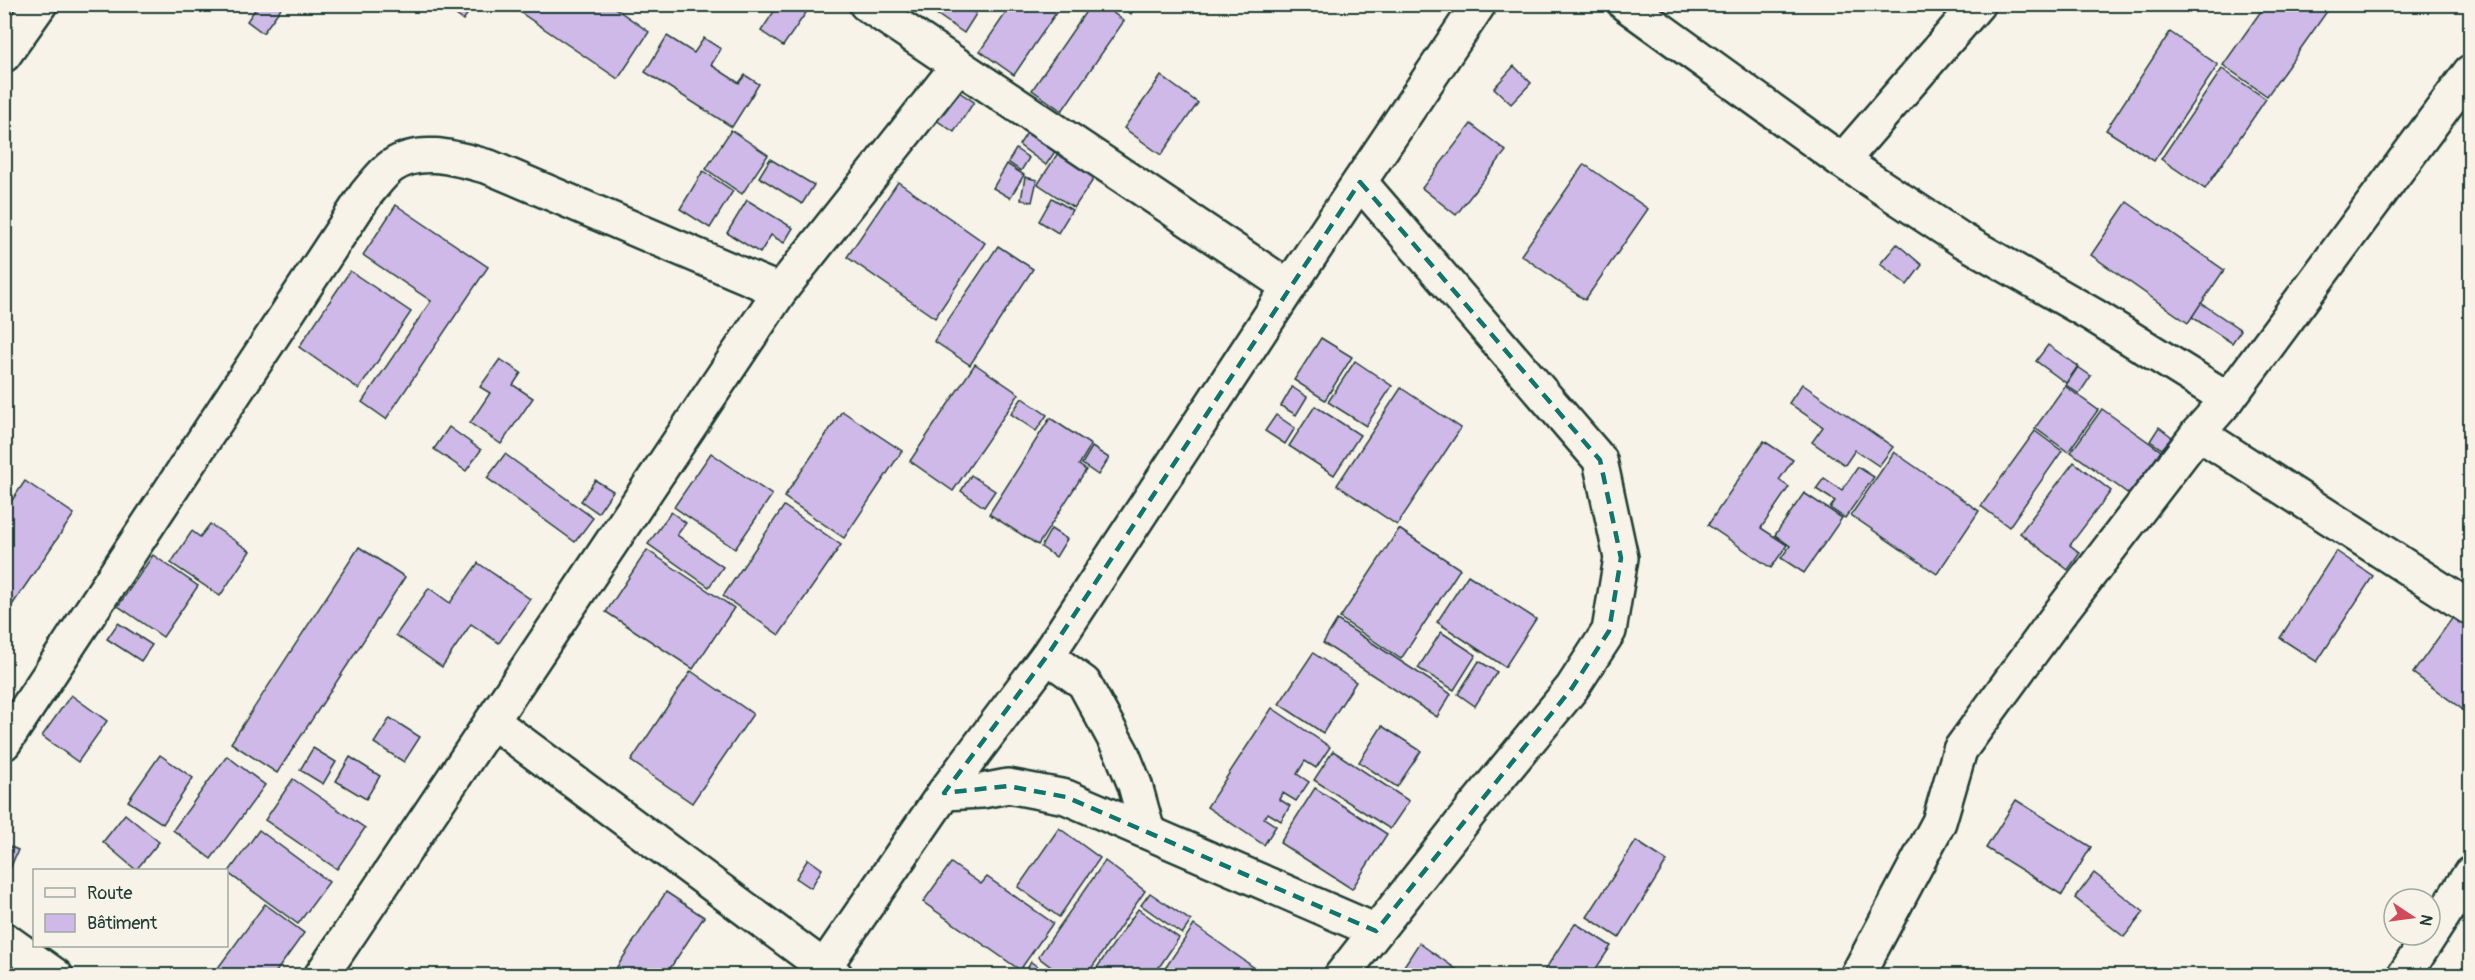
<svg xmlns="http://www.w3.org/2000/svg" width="2475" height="980" font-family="Pangolin,sans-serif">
	<rect width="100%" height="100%" fill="#f7f3e8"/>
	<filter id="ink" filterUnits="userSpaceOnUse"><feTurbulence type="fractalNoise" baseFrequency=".0167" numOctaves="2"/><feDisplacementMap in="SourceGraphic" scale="12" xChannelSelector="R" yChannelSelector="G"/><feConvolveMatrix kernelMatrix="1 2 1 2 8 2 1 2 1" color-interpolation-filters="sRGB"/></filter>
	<g filter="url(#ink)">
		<g fill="#ceb9e9" stroke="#1f3d34" stroke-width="1.5">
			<polygon points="259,4 284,4 263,33 247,21"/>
			<polygon points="441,4 475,4 463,20"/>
			<polygon points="508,4 609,4 649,32 618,79"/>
			<polygon points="779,4 812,4 783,46 761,31"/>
			<polygon points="922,4 962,4 976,14 964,33"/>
			<polygon points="1012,4 1062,4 1014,75 980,51"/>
			<polygon points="1091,4 1101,4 1124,21 1062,111 1032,90"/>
			<polygon points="1118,4 1137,4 1131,14"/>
			<polygon points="2266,4 2320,4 2328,10 2267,96 2223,65"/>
			<polygon points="2170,32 2218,65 2154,161 2106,130"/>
			<polygon points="667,36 694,53 704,38 721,49 711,65 739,83 745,75 759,84 732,127 645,72"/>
			<polygon points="1514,66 1531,83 1511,104 1494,88"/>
			<polygon points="2222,69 2266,99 2205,189 2161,159"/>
			<polygon points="1161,76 1198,103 1161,155 1124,128"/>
			<polygon points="956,90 974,102 954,132 936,120"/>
			<polygon points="1471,124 1506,151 1456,215 1422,188"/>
			<polygon points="731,130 768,155 742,194 706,169"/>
			<polygon points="1028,131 1056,150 1046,165 1019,145"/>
			<polygon points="1016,149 1029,158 1021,171 1008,162"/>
			<polygon points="1058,153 1095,177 1074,208 1038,184"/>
			<polygon points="770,159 814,185 802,204 759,177"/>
			<polygon points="1007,164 1024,175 1010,198 993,188"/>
			<polygon points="1584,164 1648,209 1585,300 1521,255"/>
			<polygon points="703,171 733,191 710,228 680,209"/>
			<polygon points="1025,177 1037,180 1032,202 1021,200"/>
			<polygon points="898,182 985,243 935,318 847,257"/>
			<polygon points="1052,198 1072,210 1058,233 1039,221"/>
			<polygon points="747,200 793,228 784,243 771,235 760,253 727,233"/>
			<polygon points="2127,202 2224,270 2188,323 2091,255"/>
			<polygon points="396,205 488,267 386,419 362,402 431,301 363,255"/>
			<polygon points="1897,244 1922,265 1907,285 1880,264"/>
			<polygon points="998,246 1033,269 970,365 934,341"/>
			<polygon points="350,271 411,312 359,389 299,347"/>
			<polygon points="2201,303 2241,330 2232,343 2192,317"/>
			<polygon points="1321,338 1352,357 1325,400 1294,380"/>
			<polygon points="2048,345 2078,366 2066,383 2036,361"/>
			<polygon points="500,359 521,373 513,385 533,398 501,444 470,423 490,393 480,387"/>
			<polygon points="1355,361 1392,386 1366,426 1328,402"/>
			<polygon points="975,364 1019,394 953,491 910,461"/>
			<polygon points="2078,367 2091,376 2079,394 2066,385"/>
			<polygon points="1802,384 1893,447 1879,466 1855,450 1845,465 1812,442 1823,427 1789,403"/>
			<polygon points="2065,386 2098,410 2068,452 2035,428"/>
			<polygon points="1292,387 1307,397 1296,415 1281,406"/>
			<polygon points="1401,388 1461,428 1397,525 1337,485"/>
			<polygon points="1022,398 1047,415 1036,431 1011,414"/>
			<polygon points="1315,406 1360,435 1334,475 1289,446"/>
			<polygon points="2102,409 2161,451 2130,495 2071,452"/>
			<polygon points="842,411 902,451 844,538 784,497"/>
			<polygon points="1276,415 1295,428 1285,444 1265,431"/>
			<polygon points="1050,418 1091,445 1079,465 1086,470 1038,545 989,514"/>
			<polygon points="449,427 481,450 466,471 434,449"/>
			<polygon points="2159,427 2172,437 2162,449 2150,441"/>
			<polygon points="2035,431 2062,451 2009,527 1981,506"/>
			<polygon points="1764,441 1793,460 1779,480 1789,487 1761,528 1787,545 1771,568 1708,525"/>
			<polygon points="1092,447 1109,458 1098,475 1082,464"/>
			<polygon points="1894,452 1979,511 1937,574 1851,515"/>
			<polygon points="711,453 772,495 735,549 674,507"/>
			<polygon points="505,454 593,518 575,542 487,478"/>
			<polygon points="2074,462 2111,491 2070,545 2080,553 2068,570 2020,533"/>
			<polygon points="1858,467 1874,477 1845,518 1830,508 1835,501 1816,489 1824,478 1842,490"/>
			<polygon points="971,475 995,491 984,507 961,491"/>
			<polygon points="595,480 613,491 598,513 581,501"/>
			<polygon points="25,481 74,514 4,617 4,512"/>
			<polygon points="1804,493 1842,518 1804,573 1781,558 1790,546 1775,535"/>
			<polygon points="784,506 841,545 779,635 723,596"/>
			<polygon points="671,512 686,523 677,535 723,567 709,587 648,544"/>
			<polygon points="210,524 250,551 220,596 171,563 192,531 200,537"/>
			<polygon points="1051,529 1067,539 1056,557 1041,547"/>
			<polygon points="1399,529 1460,569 1401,659 1340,618"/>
			<polygon points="359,547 405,577 277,773 231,743"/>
			<polygon points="647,550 734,608 693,669 606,612"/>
			<polygon points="2336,551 2373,576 2317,662 2280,638"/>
			<polygon points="153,555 198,586 163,637 118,606"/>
			<polygon points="478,563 530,599 499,643 471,624 442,667 396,635 429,588 450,603"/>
			<polygon points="1468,575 1536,619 1505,667 1437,622"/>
			<polygon points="2453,617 2470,629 2470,715 2413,673"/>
			<polygon points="1337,620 1451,694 1437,717 1323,643"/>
			<polygon points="118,623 152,645 141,661 107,639"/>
			<polygon points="1441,632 1476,655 1454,690 1418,668"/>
			<polygon points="1313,653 1356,682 1323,733 1279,704"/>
			<polygon points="1479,661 1497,672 1475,706 1458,694"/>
			<polygon points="691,671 753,714 692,803 631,761"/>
			<polygon points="71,695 107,721 78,762 42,736"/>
			<polygon points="1272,708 1330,747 1316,768 1305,761 1297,774 1309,782 1296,801 1283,793 1279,799 1290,806 1281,821 1268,813 1264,818 1276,826 1264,845 1207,807"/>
			<polygon points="390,718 420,737 404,762 374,743"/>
			<polygon points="1382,726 1421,751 1397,787 1359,762"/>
			<polygon points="313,748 336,762 323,784 300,770"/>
			<polygon points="1333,751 1409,801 1390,829 1314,780"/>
			<polygon points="160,755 193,778 163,824 128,801"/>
			<polygon points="227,756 265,785 211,859 173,830"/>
			<polygon points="350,757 380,776 366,799 336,781"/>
			<polygon points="293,779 365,828 337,869 265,820"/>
			<polygon points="1315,788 1387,834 1352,889 1280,843"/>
			<polygon points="2016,800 2091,847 2062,895 1986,848"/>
			<polygon points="125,814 159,842 136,870 103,842"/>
			<polygon points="1059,828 1100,858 1059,917 1018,887"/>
			<polygon points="259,830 329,882 298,924 228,873"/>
			<polygon points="1636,841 1667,861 1619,938 1587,917"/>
			<polygon points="4,844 18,850 10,869 4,866"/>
			<polygon points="808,859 822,869 811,888 796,878"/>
			<polygon points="1105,861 1145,891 1086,976 1063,976 1038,957"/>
			<polygon points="951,863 981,884 987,877 1053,923 1020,970 923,902"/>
			<polygon points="2094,873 2144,912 2124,937 2075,898"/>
			<polygon points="666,892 704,917 665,976 611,976"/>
			<polygon points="1150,893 1191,921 1182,934 1141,905"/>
			<polygon points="265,904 304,933 273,976 212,976"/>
			<polygon points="1138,909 1179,938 1153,976 1091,976"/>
			<polygon points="1575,923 1611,946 1591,976 1541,976"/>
			<polygon points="1194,925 1266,976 1160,976"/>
			<polygon points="1419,943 1466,976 1417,976 1404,966"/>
			<polygon points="1031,962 1051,976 1023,976"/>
		</g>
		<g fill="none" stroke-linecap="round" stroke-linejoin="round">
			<g stroke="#1f3d34" stroke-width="38">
				<g id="street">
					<polyline points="866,4 1289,287"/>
					<polyline points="1625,4 1842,161 1962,240 2093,315 2228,399"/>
					<polyline points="4,55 40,4"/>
					<polyline points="1842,161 1978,4"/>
					<polyline points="2198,433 2470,608"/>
					<polyline points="1047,656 1084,683 1122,753 1135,785 1148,832"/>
					<polyline points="492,721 836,976"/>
					<path d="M4 743 366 194C374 185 382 173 392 166 421 146 458 159 489 167L780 291"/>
					<polyline points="944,793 982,791 1008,786 1066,797 1376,931"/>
					<polyline points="4,939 56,976"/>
					<polyline points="321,976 780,291 957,67"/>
					<polyline points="818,976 944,793 1047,656 1289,287 1479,4"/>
					<polyline points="1341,976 1471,811 1572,688 1609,631 1621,558 1600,460 1360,182"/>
					<polyline points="1857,976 1939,822 1960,750 2057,617 2198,433 2228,399 2470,72"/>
					<polyline points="2404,976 2470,874"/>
				</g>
			</g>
			<use href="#street" stroke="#f7f3e8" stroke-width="33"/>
		</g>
	</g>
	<path fill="none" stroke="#0f766e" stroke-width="4.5" stroke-dasharray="12 8" stroke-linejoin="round" d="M1360 182 1600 460 1621 558 1609 631 1572 688 1376 931 1066 797 1008 786 944 793 1047 656Z"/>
	<rect width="2475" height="980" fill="none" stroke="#f7f3e8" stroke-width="24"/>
	<rect x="12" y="12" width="2451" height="956" fill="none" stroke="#1f3d34" stroke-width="2" filter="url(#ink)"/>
	<rect x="33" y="869" width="195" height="78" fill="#f7f3e8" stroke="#a1aaa0" stroke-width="1.5"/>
	<rect x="45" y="888" width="30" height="9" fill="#f7f3e8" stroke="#a1aaa0" stroke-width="1.5"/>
	<text x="87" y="899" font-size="18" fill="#1f3d34">Route</text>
	<rect x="45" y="914" width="30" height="18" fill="#ceb9e9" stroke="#a1aaa0" stroke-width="1.5"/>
	<text x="87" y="929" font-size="18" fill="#1f3d34">Bâtiment</text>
	<g transform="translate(2412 917) rotate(103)"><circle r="28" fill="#f7f3e8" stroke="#a1aaa0" stroke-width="1.5"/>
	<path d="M0-4.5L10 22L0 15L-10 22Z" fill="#d1495b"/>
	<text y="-9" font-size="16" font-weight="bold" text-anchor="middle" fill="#1f3d34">N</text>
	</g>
</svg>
